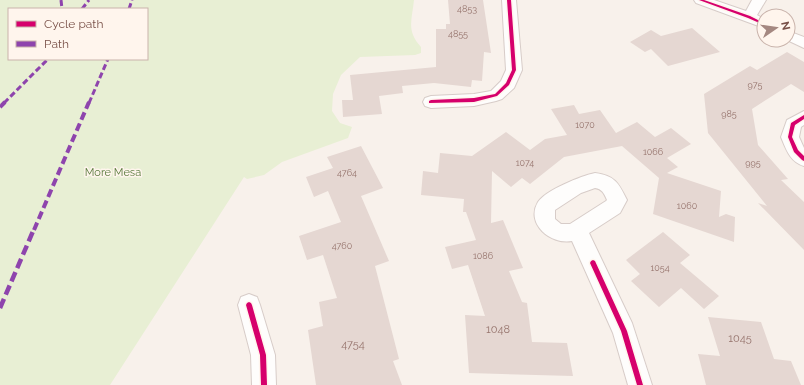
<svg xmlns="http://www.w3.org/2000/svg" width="804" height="385" font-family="Raleway,sans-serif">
	<rect width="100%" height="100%" fill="#f8f1eb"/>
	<path fill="#e8efd4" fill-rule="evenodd" d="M0 0H414C412 20 406 31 421 47V53L415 55 360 57 341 75 333 94 332 111 340 123 352 127 348 138 282 162 264 175 247 179 244 177 110 385H0ZM9 9H147V59H9Z"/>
	<g fill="#e5d7d2">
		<polygon points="448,0 483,0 491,53 484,52 482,81 472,80 471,87 434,83 402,86 403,93 379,96 382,114 343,117 342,100 353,100 350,75 436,67 436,29 446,29 446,24 450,24"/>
		<polygon points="692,28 720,52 668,66 651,49 645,52 630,42 651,30 661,36"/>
		<polygon points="787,52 804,62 804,92 791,84 752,109 758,145 788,179 781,180 804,202 804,250 758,203 767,206 708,133 704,94 750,66 757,70"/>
		<polygon points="574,105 579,114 600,110 616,133 637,122 655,137 671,128 691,144 667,158 678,167 667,173 721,191 719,217 726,214 735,217 734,242 653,214 659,178 622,146 564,157 530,184 522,178 511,187 492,171 491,223 503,220 523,268 509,271 522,302 527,303 532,342 567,343 573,376 469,373 465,315 485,316 468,265 452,269 445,247 476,240 466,212 463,212 464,199 421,195 423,171 438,173 440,153 472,156 506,132 530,150 545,139 567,135 551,109"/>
		<polygon points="361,146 383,188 361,196 389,261 375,266 399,359 393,361 402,385 316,385 308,330 323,326 319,302 337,298 323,255 307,260 299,236 341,222 328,191 314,197 306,177 333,168 327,157"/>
		<polygon points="663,232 690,255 680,263 719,296 704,309 681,288 659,307 631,281 640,274 626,260"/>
		<polygon points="708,317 761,322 774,359 791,361 801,385 706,385 698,354 720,356"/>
	</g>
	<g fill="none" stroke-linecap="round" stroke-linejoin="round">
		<g stroke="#d7ccc8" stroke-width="2">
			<g id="minor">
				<polygon points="502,0 516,0 522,70 514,88 502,99 496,101 474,106 431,108 425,106 423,102 425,98 431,96 474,94 491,91 501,81 506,70"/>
				<polygon points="694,0 714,0 746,11 752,0 766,0 757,15 764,19 764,28 696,3"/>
				<polygon points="788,31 804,37 804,48 787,40 788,40"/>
				<path d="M804 111V125L801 127 799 137 804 148V166C790 162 786 149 781 137L787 120Z"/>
				<path d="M595 173C615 176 618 182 627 200L620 213 589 233 632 323 652 385H628L613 333 572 241C551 245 525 224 538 202 546 190 581 176 595 173ZM595 188C602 189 604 193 607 200L606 201 570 224H561L555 219V210L581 193Z"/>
				<polygon points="249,294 257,297 260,305 275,355 276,385 252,385 251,355 238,305 241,297"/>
			</g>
		</g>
		<use href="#minor" fill="#fefdfc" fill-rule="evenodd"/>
		<g stroke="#8e44ad" stroke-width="3" stroke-dasharray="6 3" stroke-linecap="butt">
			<polyline points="61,0 62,9"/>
			<polyline points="82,9 89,0"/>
			<polyline points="129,9 132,0"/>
			<polyline points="4,103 48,59"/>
			<polyline points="89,103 108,59"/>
		</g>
		<g stroke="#8e44ad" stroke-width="4" stroke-dasharray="8 4" stroke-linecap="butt">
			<polyline points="0,107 5,102"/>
			<polyline points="34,230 89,102"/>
		</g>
		<polyline stroke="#8e44ad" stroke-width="4.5" stroke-dasharray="10 4.5" stroke-linecap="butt" points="0,308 34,229"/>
		<g stroke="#fff5ed" stroke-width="3">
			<g id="cycleway">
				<polygon points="507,0 511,0 516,70 509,85 497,96 474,102 429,103 429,101 431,100 474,98 495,94 506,83 512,70"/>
				<polygon points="699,0 704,0 750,16 764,23 764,25 748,18"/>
				<polygon points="804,115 804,119 795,125 792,137 798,150 804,156 804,161 802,160 794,152 788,137 791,123"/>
				<polygon points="593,260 595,261 627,331 643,385 637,385 621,331 590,263 591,261"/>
				<polygon points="249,302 251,303 252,305 266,355 267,385 261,385 260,355 246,305 247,303"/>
			</g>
		</g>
		<use href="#cycleway" fill="#d6006c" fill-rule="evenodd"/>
	</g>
	<g text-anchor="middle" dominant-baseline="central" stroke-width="3" stroke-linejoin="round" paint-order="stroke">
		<g font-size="9" fill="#96746d">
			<text x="467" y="9">4853</text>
			<text x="458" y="34">4855</text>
			<text x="755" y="85">975</text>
			<text x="729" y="114">985</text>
			<text x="585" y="125">1070</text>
			<text x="653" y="152">1066</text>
			<text x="525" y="163">1074</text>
			<text x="753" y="163">995</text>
			<text x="347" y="173">4764</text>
			<text x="687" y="206">1060</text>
			<text x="342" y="246">4760</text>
			<text x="483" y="256">1086</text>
			<text x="660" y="268">1054</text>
		</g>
		<g font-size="11" fill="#597a3c" stroke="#fff5ed">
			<text x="113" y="172">More Mesa</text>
		</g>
		<g font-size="11" fill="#96746d">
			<text x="498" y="329">1048</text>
			<text x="740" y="338">1045</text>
			<text x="353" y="344">4754</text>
		</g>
	</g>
	<rect x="8" y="8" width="140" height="52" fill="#fff5ed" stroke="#c9b3ab"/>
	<rect x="16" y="21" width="20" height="6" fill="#d6006c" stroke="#c9b3ab"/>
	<text x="44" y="28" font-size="12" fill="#795048">Cycle path</text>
	<rect x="16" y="41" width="20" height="6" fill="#8e44ad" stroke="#c9b3ab"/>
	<text x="44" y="48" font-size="12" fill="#795048">Path</text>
	<g transform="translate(776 28) rotate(77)"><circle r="19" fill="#fff5ed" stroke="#c9b3ab"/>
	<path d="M0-3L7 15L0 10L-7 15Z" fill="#a58881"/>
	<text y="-6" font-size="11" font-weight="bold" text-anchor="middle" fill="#795048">N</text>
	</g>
</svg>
